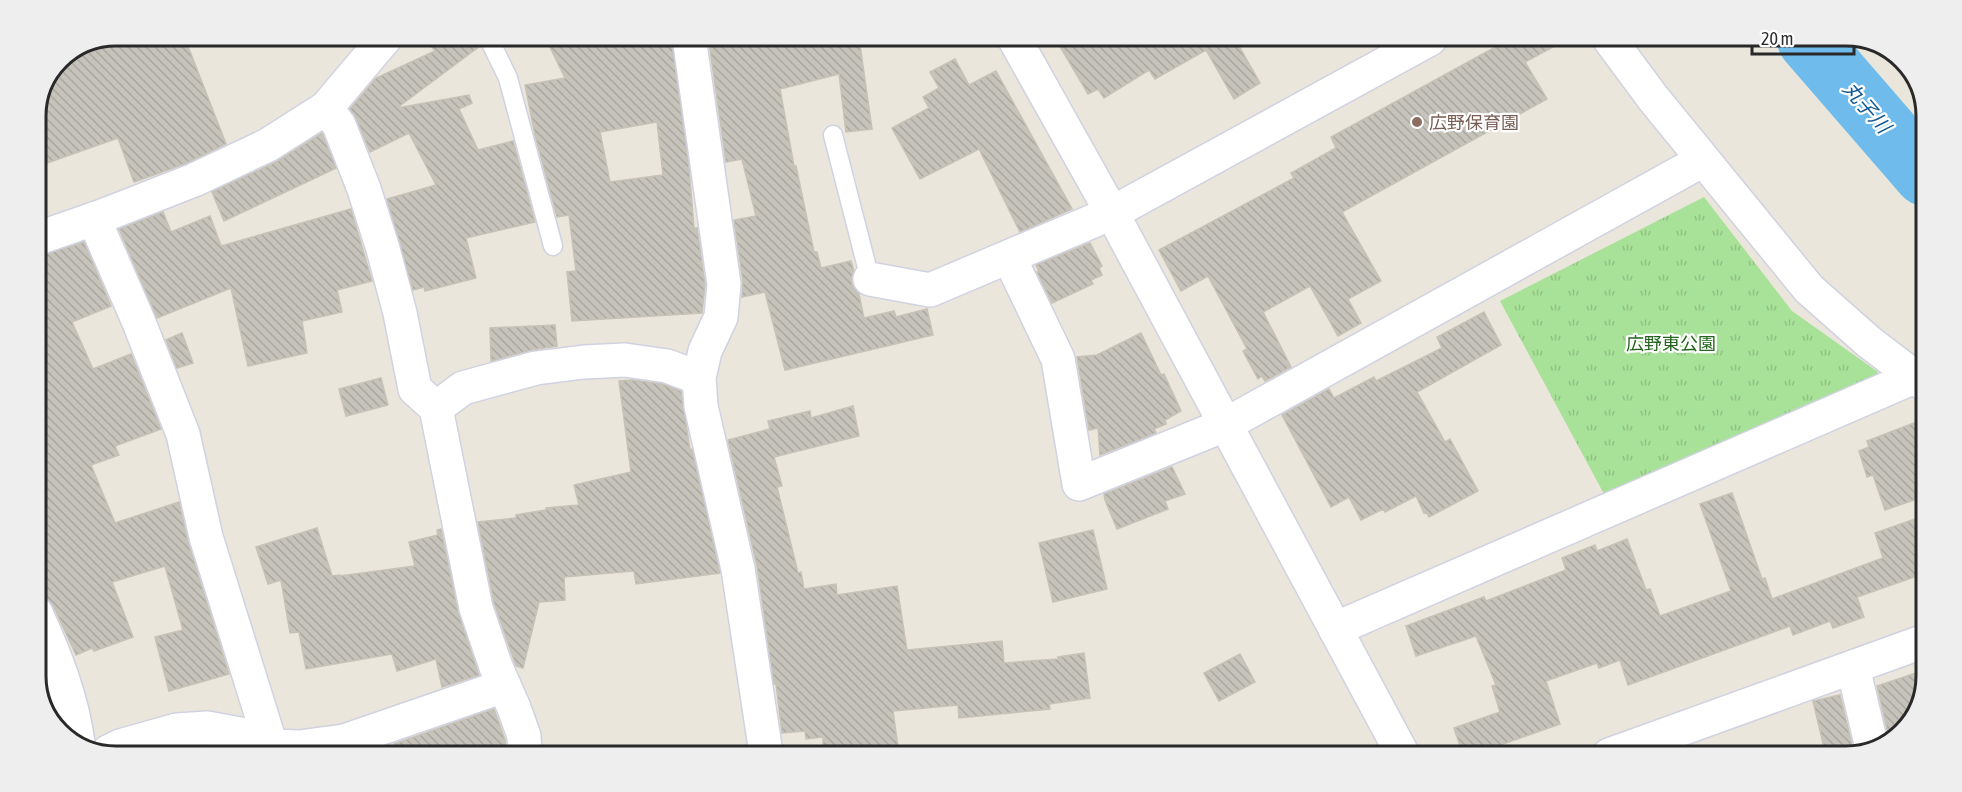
<svg xmlns="http://www.w3.org/2000/svg" width="1962" height="792" font-family="'Asap Condensed','Noto Sans JP',sans-serif">
	<defs>
		<pattern id="park-tufts" width="24" height="20" patternUnits="userSpaceOnUse" patternTransform="scale(1.5)"><rect width="24" height="20" fill="#a8e198"/><path d="M3 7l-1-3M5 7V3M7 7l1-3M15 17l-1-3M17 17v-4M19 17l1-3" fill="none" stroke="#91c183"/></pattern>
		<pattern id="building-back-hatch" width="6" height="6" patternUnits="userSpaceOnUse" patternTransform="scale(1.5)"><rect width="6" height="6" fill="#c6c3bb"/><path d="M-1 5l2 2M0 0l6 6M5-1l2 2" fill="none" stroke="#aaa8a1"/></pattern>
	</defs>
	<rect width="100%" height="100%" fill="#ebe6db"/>
	<polygon fill="url(#park-tufts)" points="1704,197 1792,311 1878,372 1868,388 1604,494 1500,301"/>
	<g fill="none" stroke-linecap="round" stroke-linejoin="round">
		<polyline stroke="#6fbcec" stroke-width="62" points="1808,40 1925,175"/>
	</g>
	<g fill="url(#building-back-hatch)" stroke="#c6c2b5" stroke-width="1.5" fill-rule="evenodd">
		<polygon points="116,36 184,36 226,144 187,163 134,182 118,138 36,167 36,111 60,59"/>
		<polygon points="424,37 477,37 480,46 397,108 469,95 472,103 459,109 478,150 513,141 535,222 466,238 476,278 425,291 424,287 413,290 387,199 436,185 409,133 370,152 356,118 350,109 376,78 435,51"/>
		<path d="M545 37H671L689 168 694 228H697L705 284 702 313 572 321 567 272 576 271 569 215 557 217 535 135 525 85 565 78ZM657 122 663 175 610 182 600 132Z"/>
		<polygon points="733,38 859,38 872,129 846,132 839,74 780,89 794,166 796,166 814,252 817,252 821,268 851,261 854,271 852,276 852,285 859,294 864,318 894,311 896,317 927,309 933,335 785,370 765,292 742,297 743,282 734,220 756,216 742,159 726,162 709,42"/>
		<polygon points="1055,38 1235,39 1260,83 1234,99 1206,50 1155,79 1149,70 1104,98 1098,89 1088,94"/>
		<polygon points="1510,39 1566,40 1525,62 1547,99 1342,212 1381,281 1348,299 1361,323 1338,336 1310,286 1263,312 1291,367 1265,381 1262,376 1258,379 1243,351 1247,349 1208,276 1181,291 1159,250 1294,178 1291,173 1336,148 1331,137"/>
		<polygon points="955,59 969,85 996,71 1072,209 1020,232 979,149 920,179 892,128 929,108 923,97 939,88 930,72"/>
		<polygon points="322,133 336,168 224,221 212,192 276,162"/>
		<polygon points="351,209 372,281 337,290 342,312 302,321 307,353 248,366 231,288 157,318 119,229 163,212 171,232 210,216 221,246"/>
		<polygon points="84,242 111,306 72,322 93,369 131,354 161,429 115,446 119,455 91,465 115,523 179,502 188,542 229,674 169,691 155,637 183,630 165,566 112,582 133,637 94,651 92,648 76,655 53,605 46,598 36,595 36,257"/>
		<polygon points="1090,243 1102,266 1099,268 1102,275 1091,280 1093,284 1052,303 1037,272 1039,272 1036,265"/>
		<polygon points="1484,312 1501,345 1417,392 1445,442 1450,439 1478,491 1429,517 1426,512 1424,513 1416,496 1385,512 1383,509 1361,520 1349,497 1331,507 1282,415 1329,389 1334,398 1374,377 1376,381 1442,348 1437,337"/>
		<polygon points="555,325 557,346 531,350 491,361 490,328"/>
		<polygon points="182,333 193,363 177,368 166,340"/>
		<polygon points="1141,333 1161,375 1164,374 1181,411 1165,420 1166,424 1154,429 1156,433 1100,455 1098,428 1089,430 1077,357 1097,355"/>
		<polygon points="381,378 388,405 346,416 339,389"/>
		<polygon points="632,380 662,384 681,391 690,450 692,449 720,573 636,584 634,571 564,577 565,600 539,602 523,668 516,666 494,603 478,522 516,518 516,515 546,510 546,508 579,505 574,485 631,472 619,381"/>
		<polygon points="853,406 859,436 774,457 782,486 777,487 798,573 801,572 804,589 836,584 837,595 897,586 907,650 1002,641 1004,663 1058,659 1058,657 1084,653 1090,698 1049,704 1050,709 959,718 958,705 893,711 899,754 823,753 823,737 806,739 805,731 782,733 776,684 774,684 757,566 728,440 770,429 768,421 810,411 811,418"/>
		<polygon points="1924,419 1923,497 1885,510 1873,475 1867,477 1859,451 1869,447 1867,441"/>
		<polygon points="1172,467 1185,494 1165,501 1168,509 1117,529 1105,500 1104,494"/>
		<polygon points="1732,493 1762,579 1765,578 1772,599 1883,558 1875,533 1915,519 1923,542 1923,574 1857,597 1864,617 1833,628 1830,621 1793,635 1790,626 1628,685 1620,660 1599,668 1597,663 1546,681 1560,724 1503,744 1508,755 1463,755 1454,728 1500,712 1492,686 1496,685 1476,636 1416,656 1406,626 1484,597 1486,601 1566,570 1562,558 1595,545 1597,551 1627,539 1646,590 1650,589 1660,616 1731,591 1700,504"/>
		<polygon points="317,528 332,576 340,575 340,576 415,566 409,542 438,535 437,530 441,529 458,612 479,675 442,687 436,659 397,671 392,654 306,669 299,632 290,633 281,580 268,584 256,547"/>
		<polygon points="1093,530 1107,589 1053,602 1039,543"/>
		<polygon points="1240,654 1255,682 1219,701 1204,673"/>
		<polygon points="1922,671 1922,702 1890,742 1877,686"/>
		<polygon points="1840,695 1854,753 1846,756 1826,756 1813,701"/>
		<polygon points="494,709 505,740 506,753 397,752 394,744"/>
	</g>
	<g fill="none" stroke-linecap="round" stroke-linejoin="round">
		<g stroke="#d0d2e2" stroke-width="21">
			<g id="lane">
				<polyline points="488,37 508,78 553,246"/>
				<polyline points="833,135 870,279"/>
			</g>
		</g>
		<g stroke="#d0d2e2" stroke-width="36">
			<g id="street">
				<polyline points="689,37 724,284 721,317 705,351 699,378 701,406 738,569 766,753"/>
				<polyline points="1014,38 1112,213 1403,755"/>
				<polyline points="1610,40 1653,98 1809,289 1869,342 1924,384"/>
				<polyline points="326,108 339,125 364,189 383,249 400,313 415,389 436,408 476,608 496,667 514,708 524,736 525,753"/>
				<polyline points="94,219 138,320 183,434 206,537 273,752"/>
				<polyline points="36,239 102,216 194,180 268,145 326,108 386,37"/>
				<polyline points="1009,257 1058,359 1079,484 1225,425 1703,160"/>
				<polyline points="870,279 930,290 1112,213 1430,39"/>
				<polyline points="436,408 463,388 536,368 584,362 625,360 667,366 699,378"/>
				<path d="M36 613C55 655 72 697 78 743"/>
				<polyline points="1335,629 1914,377"/>
				<polyline points="1853,667 1872,748"/>
				<polyline points="108,752 120,746 177,730 207,728 251,736 272,746 299,747 344,741 504,686"/>
				<polyline points="1609,755 1922,642"/>
			</g>
		</g>
		<use href="#lane" stroke="#fff" stroke-width="18"/>
		<use href="#street" stroke="#fff" stroke-width="33"/>
	</g>
	<circle fill="#8d6e63" stroke="#fff" stroke-width="2" cx="1417" cy="122" r="6"/>
	<g text-anchor="middle" dominant-baseline="central" stroke-width="4.5" stroke-linejoin="round" paint-order="stroke">
		<g font-size="18" fill="#785e54" stroke="#fff" text-anchor="start">
			<text x="1429" y="122">広野保育園</text>
		</g>
		<g font-size="18" fill="#21641b" stroke="#fff">
			<text x="1671" y="343">広野東公園</text>
		</g>
		<g font-size="20" font-style="italic" fill="#105896" stroke="#fff">
			<text transform="translate(1867 107) rotate(49)">丸子川</text>
		</g>
	</g>
	<path d="M0 0H1962V792H0ZM116 46H1846A70 70 0 0 1 1916 116V676A70 70 0 0 1 1846 746H116A70 70 0 0 1 46 676V116A70 70 0 0 1 116 46Z" fill="#eee" fill-rule="evenodd"/>
	<path fill="none" stroke="#292929" stroke-width="3" d="M116 46H1846A70 70 0 0 1 1916 116V676A70 70 0 0 1 1846 746H116A70 70 0 0 1 46 676V116A70 70 0 0 1 116 46Z"/>
	<path d="M1752 45v9h102v-9" fill="none" stroke="#292929" stroke-width="3"/>
	<text x="1761" y="45" font-size="18" fill="#292929" stroke="#ffffff" stroke-width="4.5" paint-order="stroke">20 m</text>
</svg>
